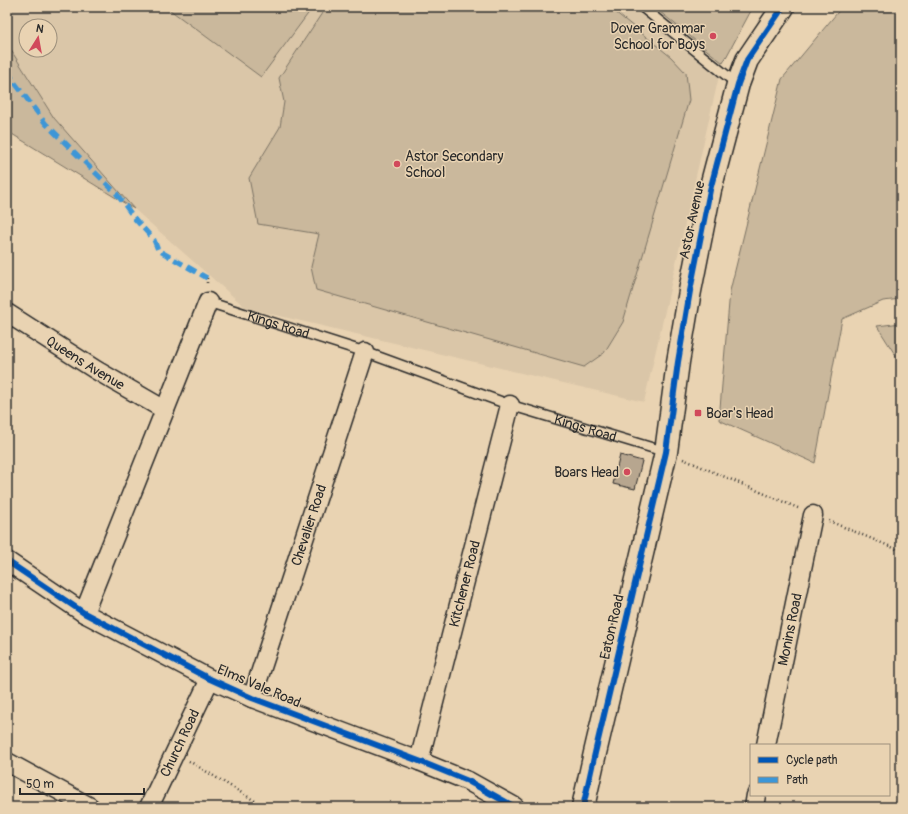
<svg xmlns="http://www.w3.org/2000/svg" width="908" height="814" font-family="Pangolin,sans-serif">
	<rect width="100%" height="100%" fill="#e9d3b2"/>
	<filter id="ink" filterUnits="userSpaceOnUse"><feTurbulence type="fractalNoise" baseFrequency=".025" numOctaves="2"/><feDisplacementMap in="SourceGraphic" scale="8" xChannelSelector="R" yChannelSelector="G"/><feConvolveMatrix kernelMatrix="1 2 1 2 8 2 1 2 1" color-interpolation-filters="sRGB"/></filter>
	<g filter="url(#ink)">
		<path fill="#dac6a8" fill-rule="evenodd" d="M7 7H753L722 63 644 402 246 308 134 209 54 118 7 44ZM26 26H50V50H26Z"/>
		<g fill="#cab89c" stroke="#7a7264">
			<polygon points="166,7 313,7 261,77"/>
			<polygon points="326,7 609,7 671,57 686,73 689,100 623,322 604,353 584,367 316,290 311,267 319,234 258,224 249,178 280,127 284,102 279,78"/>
			<polygon points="654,7 753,7 723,63"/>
			<polygon points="842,7 901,7 901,299 883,301 842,319 815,463 719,420 730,291 782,79"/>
			<polygon points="7,44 54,118 134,209 7,131"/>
			<polygon points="901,323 901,364 877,326"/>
		</g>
		<polygon fill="#b7a68f" stroke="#2b2b2b" points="620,455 642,461 635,489 613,484"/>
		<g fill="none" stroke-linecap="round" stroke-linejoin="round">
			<g stroke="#2b2b2b" stroke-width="12">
				<g id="lane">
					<polyline points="642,7 737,84"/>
					<path id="s1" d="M208 302 365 352 510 405 666 452"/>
				</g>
			</g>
			<g stroke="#2b2b2b" stroke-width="21">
				<g id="street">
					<path id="s2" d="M7 313 96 370 165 410"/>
					<polyline points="7,561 84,613 210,679 252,698 419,761 468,781 515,807"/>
					<polyline points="84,613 208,302"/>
					<path id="s3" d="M252 698 365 352"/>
					<path id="s4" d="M766 745 813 515"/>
					<path id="s5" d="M419 761 510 405"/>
					<polyline points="7,762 90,807"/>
					<path id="s6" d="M149 807 210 679"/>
					<polyline points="754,807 756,795"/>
				</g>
			</g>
			<g stroke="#2b2b2b" stroke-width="25">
				<polyline id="secondary" points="583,807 595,753 666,452 678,362 690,291 710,190 738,84 747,60 783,7"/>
			</g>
			<g stroke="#2b2b2b" stroke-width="2.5" stroke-dasharray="1 3" stroke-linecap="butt">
				<polyline points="207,278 207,285"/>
				<polyline points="683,459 798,508"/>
				<polyline points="829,521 901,551"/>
				<polyline points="189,761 265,807"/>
			</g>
			<use href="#lane" stroke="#e9d3b2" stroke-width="9"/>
			<use href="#street" stroke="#e9d3b2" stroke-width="18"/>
			<use href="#secondary" stroke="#e9d3b2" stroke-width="22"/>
			<polyline stroke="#3c96d7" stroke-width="5" stroke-dasharray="10 5" stroke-linecap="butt" points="7,70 15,83 46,124 116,193 135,219 154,240 158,250 207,278"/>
			<g stroke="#e9d3b2" stroke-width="8">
				<g id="cycleway">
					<polyline points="7,561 84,613 210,679 252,698 419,761 468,781 515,807"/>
					<polyline points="583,807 595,753 666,452 678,362 690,291 710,190 738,84 747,60 783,7"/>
				</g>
			</g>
			<use href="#cycleway" stroke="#0057b8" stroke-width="6"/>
		</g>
	</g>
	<g fill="#d1495b" stroke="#e9d3b2" stroke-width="1.5">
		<circle cx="713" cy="36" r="4"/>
		<circle cx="397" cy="164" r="4"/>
		<rect x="694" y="409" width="8" height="8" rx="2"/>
		<circle cx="627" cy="472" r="4"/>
	</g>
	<g text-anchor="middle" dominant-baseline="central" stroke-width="3" stroke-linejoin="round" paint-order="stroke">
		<g font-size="14" fill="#2b2b2b" stroke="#e9d3b2" text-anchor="end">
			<text x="705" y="28">Dover Grammar<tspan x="705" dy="16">School for Boys</tspan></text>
			<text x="405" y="156" text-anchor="start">Astor Secondary<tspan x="405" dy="16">School</tspan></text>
			<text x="706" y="413" text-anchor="start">Boar's Head</text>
			<text x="619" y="472">Boars Head</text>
		</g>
		<g font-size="14" fill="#2b2b2b" stroke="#e9d3b2">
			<text transform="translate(692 220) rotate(-78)">Astor Avenue</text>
			<text stroke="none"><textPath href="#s1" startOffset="74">Kings Road</textPath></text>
			<text stroke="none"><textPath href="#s2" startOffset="93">Queens Avenue</textPath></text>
			<text stroke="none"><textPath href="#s1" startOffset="398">Kings Road</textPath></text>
			<text stroke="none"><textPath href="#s3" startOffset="182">Chevalier Road</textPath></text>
			<text stroke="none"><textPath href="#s5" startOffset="183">Kitchener Road</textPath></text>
			<text transform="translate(612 627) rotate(-77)">Eaton Road</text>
			<text stroke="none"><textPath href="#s4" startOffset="118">Monins Road</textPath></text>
			<text transform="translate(259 686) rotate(23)">Elms Vale Road</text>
			<text stroke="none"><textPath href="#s6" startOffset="71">Church Road</textPath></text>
		</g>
	</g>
	<rect width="908" height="814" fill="none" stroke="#e9d3b2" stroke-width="24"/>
	<rect x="12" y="12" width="884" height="790" fill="none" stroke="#2b2b2b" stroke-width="1.5" filter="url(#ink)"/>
	<rect x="750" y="744" width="140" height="52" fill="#e9d3b2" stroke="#9d907c"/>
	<rect x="758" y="757" width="20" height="6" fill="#0057b8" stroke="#9d907c"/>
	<text x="786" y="764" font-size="12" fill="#2b2b2b">Cycle path</text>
	<rect x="758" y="777" width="20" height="6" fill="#3c96d7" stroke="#9d907c"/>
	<text x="786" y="784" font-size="12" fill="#2b2b2b">Path</text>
	<g transform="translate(38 38) rotate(11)"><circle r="19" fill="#e9d3b2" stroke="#9d907c"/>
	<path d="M0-3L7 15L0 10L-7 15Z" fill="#d1495b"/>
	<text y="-6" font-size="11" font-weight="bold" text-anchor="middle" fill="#2b2b2b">N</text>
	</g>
	<path d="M20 788v6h124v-6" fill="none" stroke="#2b2b2b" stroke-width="2"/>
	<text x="26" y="788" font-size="12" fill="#2b2b2b" stroke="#e9d3b2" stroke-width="3" paint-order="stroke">50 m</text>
</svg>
